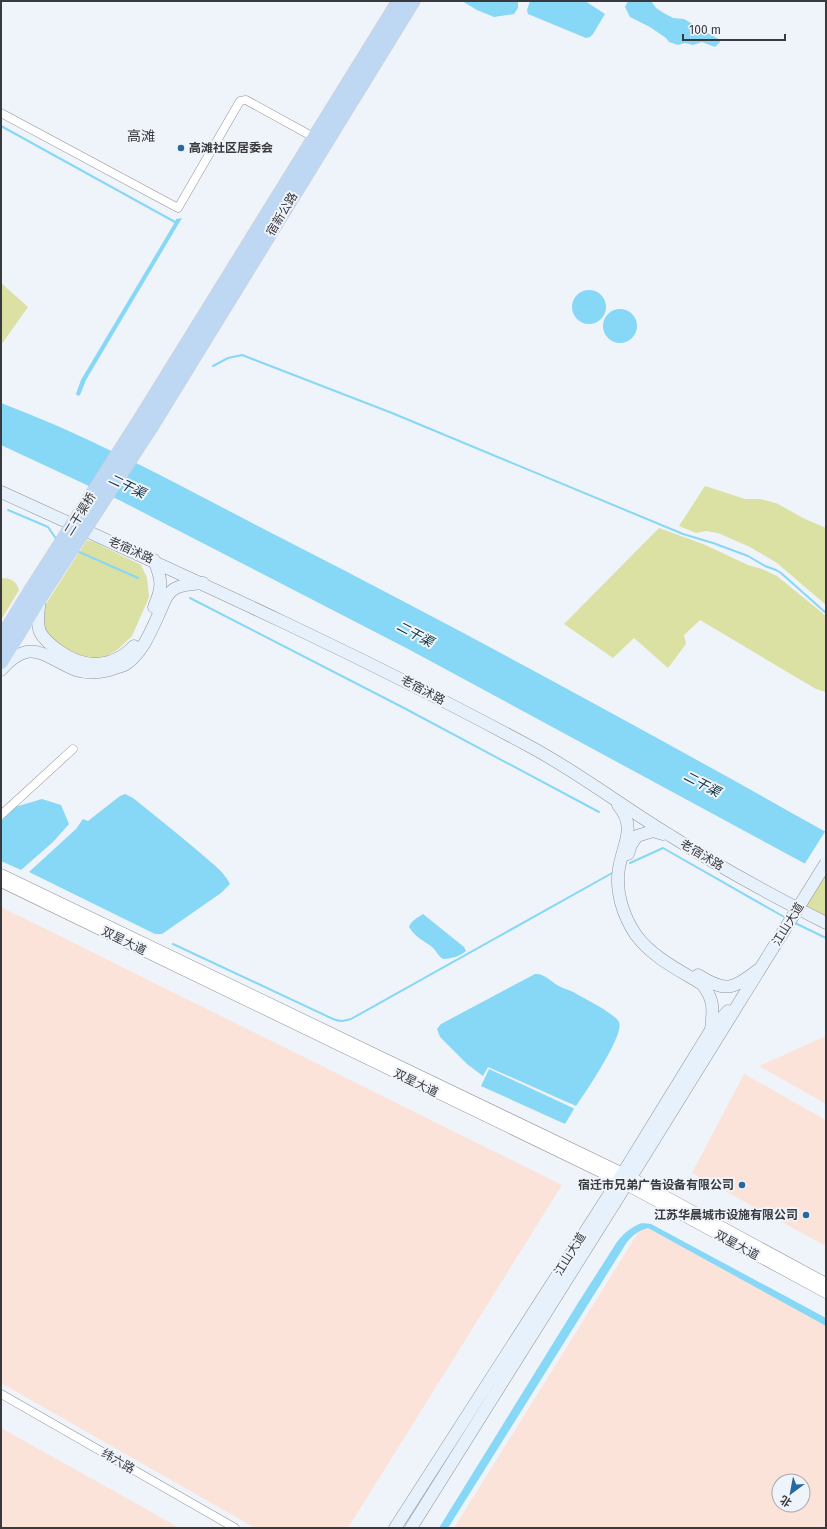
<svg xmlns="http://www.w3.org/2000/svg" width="827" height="1529" font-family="'Fira Sans','Noto Sans SC',sans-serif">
	<rect width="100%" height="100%" fill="#eff3fa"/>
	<g fill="#fce3da" fill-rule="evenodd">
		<polygon points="1,907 562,1185 348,1528 255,1528 1,1383"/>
		<polygon points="826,1036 826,1104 759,1066"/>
		<polygon points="744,1074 826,1120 826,1246 692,1173"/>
		<path d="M644 1223 826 1323V1528H454ZM779 1481H803V1505H779Z"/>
		<polygon points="1,1428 180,1528 1,1528"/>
	</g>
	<g fill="#dbe0a3">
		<polygon points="1,283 28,307 1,345"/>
		<polygon points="705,486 745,499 760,499 776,503 803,518 826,528 826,605 777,563 750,547 718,533 706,531 696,533 679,526"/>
		<polygon points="659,528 703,544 748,565 762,569 777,576 826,616 826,692 816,689 700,620 684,635 686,644 668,668 634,638 613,658 564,624"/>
		<polygon points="87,540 94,542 141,565 147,578 149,597 132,636 117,650 105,657 88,660 68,652 43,629 42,620 46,604"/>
		<path d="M1 578C11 578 16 581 19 590L1 620Z"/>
		<polygon points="826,875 826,918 805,908"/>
	</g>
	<g fill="#87d7f6">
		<polygon points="462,1 518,1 518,8 514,14 494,17 477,10"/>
		<polygon points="530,1 585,1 605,14 593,34 590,37 586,38 528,14 527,10"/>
		<polygon points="628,1 651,1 656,8 662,12 673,18 684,19 720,40 720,42 715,47 702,42 693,45 685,43 678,45 669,42 666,38 650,27 630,17 625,7"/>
		<polygon points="182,218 86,380 80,395 78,396 76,394 81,380 175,222 176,219"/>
		<circle cx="589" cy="307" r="17"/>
		<circle cx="620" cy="326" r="17"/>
		<path d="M1 403C100 440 193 493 287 541 469 634 648 732 826 832V875L410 650 119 500 1 445Z"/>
		<path d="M125 794 133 798C155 816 177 833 198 851 209 861 223 870 230 884L221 893 162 934H155L29 872 76 829 83 819 88 821 120 796Z"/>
		<polygon points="42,799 61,805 69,824 53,842 21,870 1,861 1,821 15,807"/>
		<path d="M423 914 464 947 466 951C461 956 450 959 443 959 438 956 436 950 432 947 422 939 417 939 409 927 412 920 417 918 423 914Z"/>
		<path d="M535 974C544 973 551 982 559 986 564 989 570 990 575 993 585 999 614 1013 619 1022 625 1034 585 1093 576 1106L488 1067 483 1076 467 1064 440 1037 437 1029 441 1024Z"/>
		<polygon points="489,1069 573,1108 574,1109 565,1124 481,1086"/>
		<path d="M642 1223 651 1224 826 1318V1326L648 1228C639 1230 633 1235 627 1242L448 1528H439L578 1303 617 1242C624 1233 631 1227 642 1223Z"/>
	</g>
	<polygon fill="#eff3fa" points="826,830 826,869 822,875 804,865"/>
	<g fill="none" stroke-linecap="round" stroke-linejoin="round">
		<g stroke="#87d7f6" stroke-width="2">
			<polyline points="1,126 175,222"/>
			<polyline points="213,366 228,358 242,355 392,413 683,534 713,543 748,556 765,566 776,570 781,573 826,613"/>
			<polyline points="8,510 48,527 57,540"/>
			<polyline points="77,551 138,578"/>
			<polyline points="190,598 404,708 599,812"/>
			<polyline points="630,863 663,848 786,918"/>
			<polyline points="793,922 826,938"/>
			<path d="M173 944 333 1019C340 1022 344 1021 351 1019L614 872"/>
		</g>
		<g stroke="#8f9399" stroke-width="9">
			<g id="minor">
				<polyline points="1,113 178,208 240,101 246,100 317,139"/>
				<polyline points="1,815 73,749"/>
				<polyline points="1,1394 235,1528"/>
			</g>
		</g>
		<g stroke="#8f9399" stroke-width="11">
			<g id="tertiary">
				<polyline points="1,874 623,1173 826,1283"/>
				<polyline points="1,882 617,1180 826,1293"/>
			</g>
		</g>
		<g stroke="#8f9399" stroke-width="13">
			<g id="secondary">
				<path d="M1 492C179 573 357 653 529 746 578 772 623 807 671 836 721 868 773 896 826 923"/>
				<path d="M154 560C162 580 163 587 154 607"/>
				<path d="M40 598C39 608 36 622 40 632 44 640 52 646 59 651 84 669 112 669 134 646"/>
				<path d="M1 670C31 636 44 657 76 670 88 674 103 673 115 668 118 667 123 666 126 664 144 652 153 626 162 607 165 600 168 592 176 588 184 584 194 584 203 583"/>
				<path d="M618 805C637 827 623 844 619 868 615 891 623 916 636 935 652 957 679 970 702 984 715 1000 713 1011 711 1030"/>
				<polyline points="628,854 631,845 637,836 653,831 663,834"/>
				<path d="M698 975C727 993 732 989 758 970"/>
				<polyline points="395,1528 623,1173 711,1030 728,1011"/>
				<polyline points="411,1528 631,1177 773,948"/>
			</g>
		</g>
		<g stroke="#cfd0d0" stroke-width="15">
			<g id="trunk">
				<polyline points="141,418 399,1"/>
				<polyline points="151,427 413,1"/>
				<polyline points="1,639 31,590"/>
				<polyline points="1,662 41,596"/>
			</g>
		</g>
		<use href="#minor" stroke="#fff" stroke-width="8"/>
		<use href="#tertiary" stroke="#fff" stroke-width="10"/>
		<use href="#secondary" stroke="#e7f1fb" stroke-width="12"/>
		<use href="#trunk" stroke="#bed8f4" stroke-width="14"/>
		<g stroke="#8f9399" stroke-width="13" stroke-linecap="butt">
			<polyline id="secondary-bridge" points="773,948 826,863"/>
		</g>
		<g stroke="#cfd0d0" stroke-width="15" stroke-linecap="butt">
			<g id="trunk-bridge">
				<polyline points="31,590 141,418"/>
				<polyline points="41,596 151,427"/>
			</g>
		</g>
		<use href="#secondary-bridge" stroke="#e7f1fb" stroke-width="12"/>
		<use href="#trunk-bridge" stroke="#bed8f4" stroke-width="14"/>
	</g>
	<g fill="#25699e" stroke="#eff3fa" stroke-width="1.5">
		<circle cx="181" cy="148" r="4"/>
		<circle cx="742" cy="1185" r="4"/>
		<circle cx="806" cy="1215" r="4"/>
	</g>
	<g text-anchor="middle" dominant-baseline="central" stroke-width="4" stroke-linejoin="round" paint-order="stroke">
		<g font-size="12" font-weight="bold" fill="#383a3d" stroke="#eff3fa" text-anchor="end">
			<text x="189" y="148" text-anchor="start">高滩社区居委会</text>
			<text x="734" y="1185">宿迁市兄弟广告设备有限公司</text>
			<text x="798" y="1215">江苏华晨城市设施有限公司</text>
		</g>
		<g font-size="12" fill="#383a3d" stroke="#eff3fa">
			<text transform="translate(282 214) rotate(-59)">宿新公路</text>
			<text transform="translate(80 514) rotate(-58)">二干渠桥</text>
			<text transform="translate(131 550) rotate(24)">老宿沭路</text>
			<text transform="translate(423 690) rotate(28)">老宿沭路</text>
			<text transform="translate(702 855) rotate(31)">老宿沭路</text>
			<text transform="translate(788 924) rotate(-58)">江山大道</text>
			<text transform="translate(124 941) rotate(26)">双星大道</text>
			<text transform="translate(416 1083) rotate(26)">双星大道</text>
			<text transform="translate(737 1245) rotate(28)">双星大道</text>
			<text transform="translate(570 1254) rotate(-58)">江山大道</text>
			<text transform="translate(118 1461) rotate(30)">纬六路</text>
		</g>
		<g font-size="13" font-style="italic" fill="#082f3c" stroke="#eff3fa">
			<text transform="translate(127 486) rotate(25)">二干渠</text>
			<text transform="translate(415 634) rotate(28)">二干渠</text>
			<text transform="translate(702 784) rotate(28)">二干渠</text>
		</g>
		<g font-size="14" fill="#383a3d" stroke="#eff3fa">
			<text x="141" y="136">高滩</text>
		</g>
	</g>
	<rect width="827" height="1529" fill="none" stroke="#383a3d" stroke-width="4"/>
	<g transform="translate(791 1493) rotate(212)"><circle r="19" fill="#eff3fa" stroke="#a6a9ae"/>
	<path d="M0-3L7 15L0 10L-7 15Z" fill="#25699e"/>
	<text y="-6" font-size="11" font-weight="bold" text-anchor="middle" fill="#383a3d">北</text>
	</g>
	<path d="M683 34v6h102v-6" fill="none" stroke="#383a3d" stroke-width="2"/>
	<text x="689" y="34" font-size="12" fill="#383a3d" stroke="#eff3fa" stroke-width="3" paint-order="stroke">100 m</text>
</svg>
